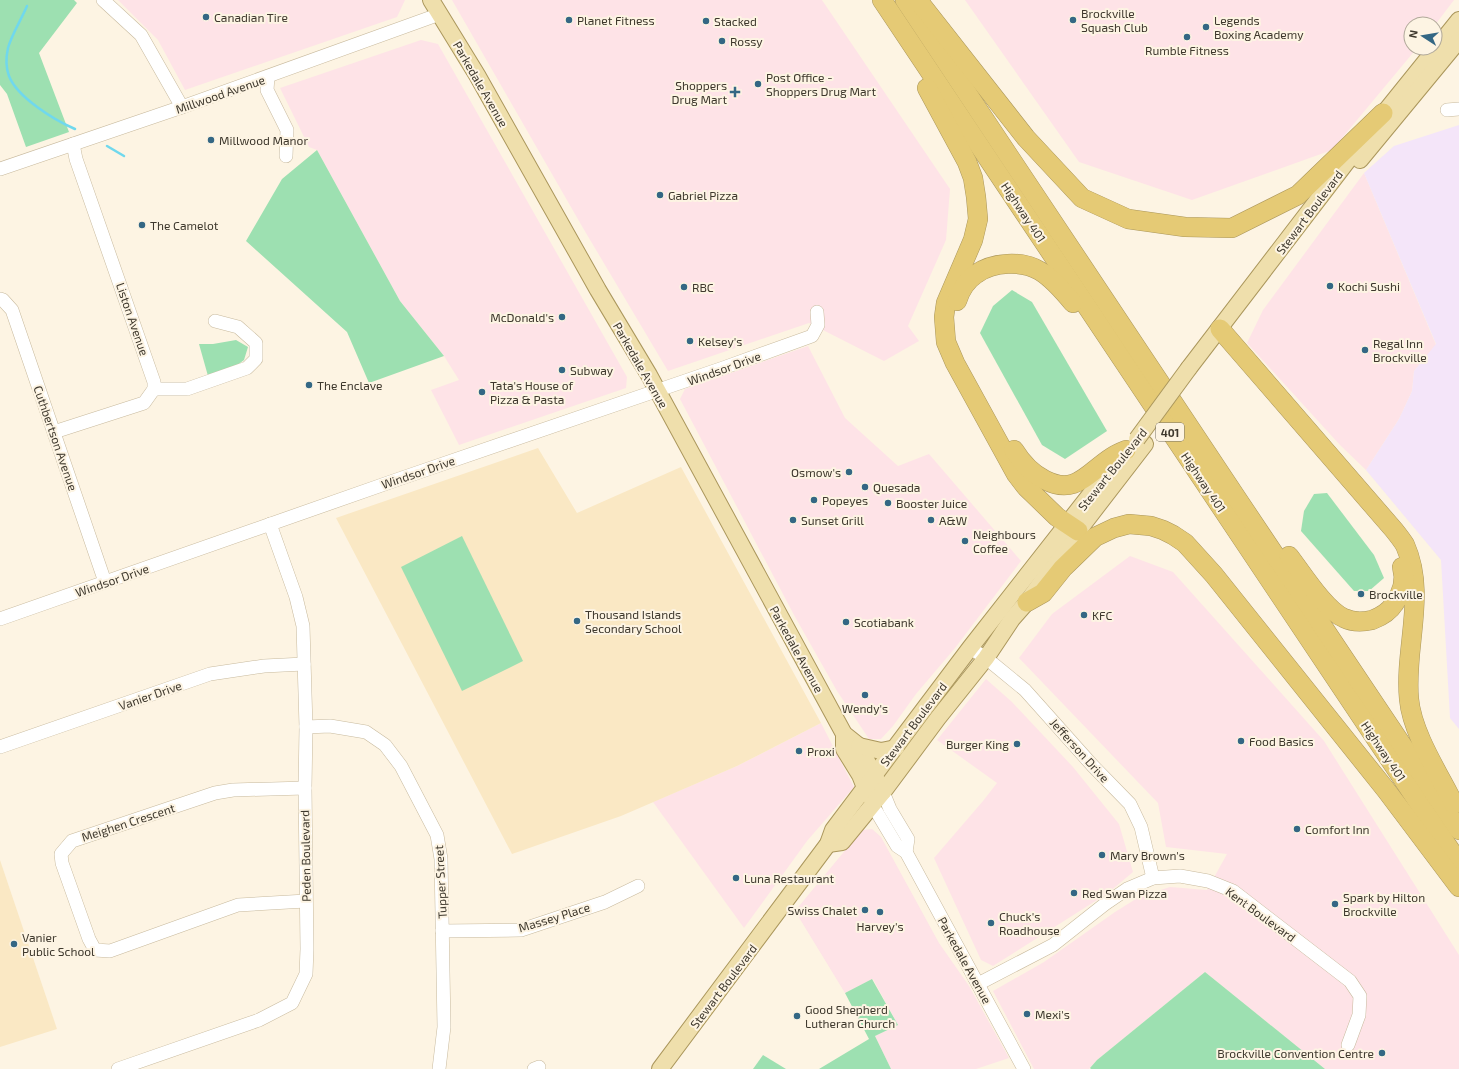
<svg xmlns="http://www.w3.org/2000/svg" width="1459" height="1069" font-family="'Exo 2',sans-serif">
	<rect width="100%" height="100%" fill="#fdf4e3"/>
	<g fill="#fee3e7">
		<polygon points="118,0 405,0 397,17 185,90 158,40"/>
		<polygon points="452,0 822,0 950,189 946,240 908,326 919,341 884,361 809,323 668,371 583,228"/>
		<polygon points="965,0 1454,0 1435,25 1411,24 1411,48 1417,48 1332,150 1192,200 1079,162"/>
		<polygon points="421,40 438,44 627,377 626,388 459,445 431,390 459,380 444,356 400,301 317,150 309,147 280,88"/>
		<polygon points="1364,173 1436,345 1414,371 1412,391 1399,419 1366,470 1340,445 1247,343 1263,310"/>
		<polygon points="808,346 845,418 898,466 929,454 1021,561 955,648 916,694 893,726 881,739 869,739 837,691 794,615 680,399 685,389"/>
		<polygon points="1130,556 1173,572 1324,741 1459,955 1459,1069 1325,1069 1205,972 1097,1060 1089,1069 1034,1069 993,991 1044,962 1115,912 1139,897 1170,887 1207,890 1227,854 1166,847 1158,803 1019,658 1052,614"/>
		<polygon points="986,679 1012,702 1073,767 1119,824 1133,872 1108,893 993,966 981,960 934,858 983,801 997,783 937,740"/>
		<polygon points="821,723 854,787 807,841 744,928 653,802 737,766"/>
		<polygon points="872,829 881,837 939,943 969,986 1009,1058 976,1069 891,1069 875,1036 898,1025 873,979 845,993 795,911 862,830"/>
	</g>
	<polygon fill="#f4e5f9" points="1459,125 1459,729 1450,718 1441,560 1366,470 1399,419 1412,391 1414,371 1436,344 1364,173 1394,146"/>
	<g fill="#fae8c4">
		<polygon points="538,448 577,513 681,467 821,723 737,766 621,816 512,854 336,518"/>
		<polygon points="0,860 57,1029 0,1047"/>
	</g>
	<g fill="#9de0b1">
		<polygon points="0,0 74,0 77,3 39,53 69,132 26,147 7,94 0,85"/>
		<polygon points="317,150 400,301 444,356 369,383 347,332 246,241 282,179"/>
		<polygon points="1012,290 1032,302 1107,431 1065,459 1042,445 980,333 993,306"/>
		<polygon points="236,340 248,347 244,360 236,366 208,376 199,344 213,344"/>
		<polygon points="1327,493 1374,555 1384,578 1369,591 1354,591 1301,531 1304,511 1314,494"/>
		<polygon points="462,536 523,661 462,691 401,567"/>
		<polygon points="1205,972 1325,1069 1091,1069 1090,1068 1097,1060"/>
		<polygon points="872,979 898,1025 875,1036 891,1069 819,1069 869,1039 845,993"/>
		<polygon points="763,1055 786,1069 753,1069"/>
	</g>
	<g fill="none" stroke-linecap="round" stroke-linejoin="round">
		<g stroke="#70d8ed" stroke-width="2.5">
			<path d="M27 6C22 18 11 36 8 48 6 57 6 68 9 76 17 97 54 120 75 129"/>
			<polyline points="107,146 124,156"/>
		</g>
		<g stroke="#c8ba9e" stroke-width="14">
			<g id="minor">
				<polyline points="103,0 141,35 182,107"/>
				<polyline points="268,77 267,90 287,130 286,156"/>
				<polyline points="1447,110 1459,109"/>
				<polyline points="0,169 182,107 440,14"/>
				<polyline points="0,299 3,300 12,310 105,582"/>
				<polyline points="154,389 187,389 247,368 256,359 256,343 238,327 215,321"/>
				<polyline points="54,432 144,403 154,389 154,382 76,159 73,144"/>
				<polyline points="0,619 399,479 723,368 812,336 818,325 817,312"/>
				<polyline points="970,648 986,658 1025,690 1092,765 1130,804 1141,827 1153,878"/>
				<polyline points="306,727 330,726 366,732 385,745 401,766 437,835 441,859 444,1027 439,1069"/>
				<polyline points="0,747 210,674 264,666 304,664"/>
				<polyline points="305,788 233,790 215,793 72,841 61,854 62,863 89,939 95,950 110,951 238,905 306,901"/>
				<polyline points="883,792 890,809 908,839 906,852"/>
				<polyline points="872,804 897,846 906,852 1024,1069"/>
				<polyline points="442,931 521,930 605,902 638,886"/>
				<polyline points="978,984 1053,945 1105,904 1127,889 1153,878 1180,876 1208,881 1233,891 1350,981 1360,996 1359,1015 1348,1045"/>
				<polyline points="118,1069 259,1020 292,1003 306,974 307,949 305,788 306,727 303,626 296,597 270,524"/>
				<polyline points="534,1069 539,1067"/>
			</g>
		</g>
		<g stroke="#ab975c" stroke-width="18">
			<g id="major">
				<polyline points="431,0 477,75 598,290 649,375 844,734 859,746 883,792"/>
				<polyline points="1376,123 1459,20"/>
				<polyline points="1360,160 1459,40"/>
				<polyline points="1189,368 1362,142"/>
				<polyline points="844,734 844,749 860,775 868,795"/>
				<polyline points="859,746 881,751 896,748"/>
				<polyline points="828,844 842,842 883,792 938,718 986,658 1012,619 1027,602 1078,531 1145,444"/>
				<polyline points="660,1069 828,844 833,830 970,648 1122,454"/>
			</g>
		</g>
		<g stroke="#ab975c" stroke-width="20">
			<g id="highway">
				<polyline points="882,0 1459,863"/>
				<polyline points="905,0 1238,500 1459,830"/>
				<polyline points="920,3 1026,138 1082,198 1128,219 1185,227 1232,228 1298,195 1383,113"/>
				<polyline points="927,88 967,162 973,178 976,197 978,219 973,240 946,303 944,317 946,342 955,363 1016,474 1026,487 1057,517 1078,531"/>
				<path d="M957 301C960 291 967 280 976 274 993 262 1022 260 1040 271 1053 279 1064 292 1073 303"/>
				<path d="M1220 329 1394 530C1398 535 1402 540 1405 545 1427 594 1404 648 1409 699 1412 733 1439 774 1454 804"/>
				<path d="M1014 450C1022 463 1031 473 1045 480 1076 496 1088 472 1112 457 1116 454 1121 452 1126 450"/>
				<path d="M1289 556C1302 573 1326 611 1344 618 1352 622 1363 622 1372 620 1380 617 1389 612 1394 604 1402 593 1406 580 1402 567"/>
				<polyline points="1027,602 1043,593 1063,568 1095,537 1114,528 1129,524 1151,526 1163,530 1173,535 1185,543 1214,575 1386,790 1459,887"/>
			</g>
		</g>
		<use href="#minor" stroke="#fff" stroke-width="13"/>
		<use href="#major" stroke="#efdfac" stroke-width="16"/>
		<use href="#highway" stroke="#e5ca75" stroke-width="19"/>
		<g stroke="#ab975c" stroke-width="18" stroke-linecap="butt">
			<polyline id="major-bridge" points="1137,439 1189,368"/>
		</g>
		<use href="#major-bridge" stroke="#efdfac" stroke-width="16"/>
	</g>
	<g fill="#346784" stroke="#fdf4e3" stroke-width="1.5">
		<circle cx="206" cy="17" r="4"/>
		<circle cx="569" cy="20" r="4"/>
		<circle cx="1073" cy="20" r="4"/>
		<circle cx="706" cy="21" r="4"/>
		<circle cx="1206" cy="27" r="4"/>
		<circle cx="1187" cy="37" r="4"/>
		<circle cx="722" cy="41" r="4"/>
		<circle cx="758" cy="84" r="4"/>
		<path d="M733 86h4v4h4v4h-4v4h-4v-4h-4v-4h4z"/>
		<circle cx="211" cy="140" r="4"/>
		<circle cx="660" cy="195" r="4"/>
		<circle cx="142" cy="225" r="4"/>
		<circle cx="1330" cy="286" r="4"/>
		<circle cx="684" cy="287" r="4"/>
		<circle cx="562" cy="317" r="4"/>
		<circle cx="690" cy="341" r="4"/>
		<circle cx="1365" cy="350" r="4"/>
		<circle cx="562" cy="370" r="4"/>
		<circle cx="309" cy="385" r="4"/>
		<circle cx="482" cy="392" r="4"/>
		<circle cx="849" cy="472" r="4"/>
		<circle cx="865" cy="487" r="4"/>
		<circle cx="814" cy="500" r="4"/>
		<circle cx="888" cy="503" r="4"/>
		<circle cx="793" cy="520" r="4"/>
		<circle cx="931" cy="520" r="4"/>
		<circle cx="965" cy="541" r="4"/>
		<circle cx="1361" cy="594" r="4"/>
		<circle cx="1084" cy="615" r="4"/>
		<circle cx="577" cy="621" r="4"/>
		<circle cx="846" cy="622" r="4"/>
		<circle cx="865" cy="695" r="4"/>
		<circle cx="1241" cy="741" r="4"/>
		<circle cx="1017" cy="744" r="4"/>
		<circle cx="799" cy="751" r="4"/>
		<circle cx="1297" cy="829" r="4"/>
		<circle cx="1102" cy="855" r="4"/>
		<circle cx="736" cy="878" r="4"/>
		<circle cx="1074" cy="893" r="4"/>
		<circle cx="1335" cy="904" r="4"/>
		<circle cx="865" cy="910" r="4"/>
		<circle cx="880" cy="912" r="4"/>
		<circle cx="991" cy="923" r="4"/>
		<circle cx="14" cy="944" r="4"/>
		<circle cx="1027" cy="1014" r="4"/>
		<circle cx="797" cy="1016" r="4"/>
		<circle cx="1382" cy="1053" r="4"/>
	</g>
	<g text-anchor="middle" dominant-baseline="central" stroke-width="4" stroke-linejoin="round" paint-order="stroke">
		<rect fill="#fdf4e3" stroke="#777064" stroke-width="1" x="1156" y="423" width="28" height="18" rx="3"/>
		<g font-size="11" font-weight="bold" fill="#3e382d">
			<text x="1170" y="432">401</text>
		</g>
		<g font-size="12" fill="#3e382d" stroke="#fdf4e3" text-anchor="start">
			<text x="1081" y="13">Brockville<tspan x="1081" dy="14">Squash Club</tspan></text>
			<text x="214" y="17">Canadian Tire</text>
			<text x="577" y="20">Planet Fitness</text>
			<text x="1214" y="20">Legends<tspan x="1214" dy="14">Boxing Academy</tspan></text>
			<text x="714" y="21">Stacked</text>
			<text x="730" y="41">Rossy</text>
			<text x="1187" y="50" text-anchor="middle">Rumble Fitness</text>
			<text x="766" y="77">Post Office -<tspan x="766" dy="14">Shoppers Drug Mart</tspan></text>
			<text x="727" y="85" text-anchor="end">Shoppers<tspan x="727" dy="14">Drug Mart</tspan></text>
			<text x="219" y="140">Millwood Manor</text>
			<text x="668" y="195">Gabriel Pizza</text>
			<text x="150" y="225">The Camelot</text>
			<text x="1338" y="286">Kochi Sushi</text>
			<text x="692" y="287">RBC</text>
			<text x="554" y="317" text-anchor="end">McDonald's</text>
			<text x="698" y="341">Kelsey's</text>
			<text x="1373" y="343">Regal Inn<tspan x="1373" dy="14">Brockville</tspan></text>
			<text x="570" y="370">Subway</text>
			<text x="317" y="385">The Enclave</text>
			<text x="490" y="385">Tata's House of<tspan x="490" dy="14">Pizza &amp; Pasta</tspan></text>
			<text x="841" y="472" text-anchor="end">Osmow's</text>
			<text x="873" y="487">Quesada</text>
			<text x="822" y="500">Popeyes</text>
			<text x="896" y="503">Booster Juice</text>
			<text x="801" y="520">Sunset Grill</text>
			<text x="939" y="520">A&amp;W</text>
			<text x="973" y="534">Neighbours<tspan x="973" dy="14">Coffee</tspan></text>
			<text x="1369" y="594">Brockville</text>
			<text x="585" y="614">Thousand Islands<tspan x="585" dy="14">Secondary School</tspan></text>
			<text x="1092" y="615">KFC</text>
			<text x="854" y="622">Scotiabank</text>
			<text x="865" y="708" text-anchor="middle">Wendy's</text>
			<text x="1249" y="741">Food Basics</text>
			<text x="1009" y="744" text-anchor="end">Burger King</text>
			<text x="807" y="751">Proxi</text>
			<text x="1305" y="829">Comfort Inn</text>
			<text x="1110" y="855">Mary Brown's</text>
			<text x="744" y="878">Luna Restaurant</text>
			<text x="1082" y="893">Red Swan Pizza</text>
			<text x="1343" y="897">Spark by Hilton<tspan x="1343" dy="14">Brockville</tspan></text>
			<text x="857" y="910" text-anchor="end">Swiss Chalet</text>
			<text x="999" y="916">Chuck's<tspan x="999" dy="14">Roadhouse</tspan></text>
			<text x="880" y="926" text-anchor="middle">Harvey's</text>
			<text x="22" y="937">Vanier<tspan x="22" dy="14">Public School</tspan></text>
			<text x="805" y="1009">Good Shepherd<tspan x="805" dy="14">Lutheran Church</tspan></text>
			<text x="1035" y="1014">Mexi's</text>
			<text x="1374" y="1053" text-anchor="end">Brockville Convention Centre</text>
		</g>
		<g font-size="12" fill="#3e382d" stroke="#fdf4e3">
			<text transform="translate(481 84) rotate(60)">Parkedale Avenue</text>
			<text transform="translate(220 94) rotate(-19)">Millwood Avenue</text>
			<text transform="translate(1024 212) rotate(56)">Highway 401</text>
			<text transform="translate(1309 212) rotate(-53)">Stewart Boulevard</text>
			<text transform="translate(133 319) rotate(71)">Liston Avenue</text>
			<text transform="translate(641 365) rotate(60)">Parkedale Avenue</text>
			<text transform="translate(724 368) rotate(-20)">Windsor Drive</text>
			<text transform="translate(56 438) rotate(71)">Cuthbertson Avenue</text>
			<text transform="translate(1112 469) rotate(-51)">Stewart Boulevard</text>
			<text transform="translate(418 472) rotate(-19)">Windsor Drive</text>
			<text transform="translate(1204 482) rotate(56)">Highway 401</text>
			<text transform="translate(112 580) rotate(-19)">Windsor Drive</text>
			<text transform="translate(797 649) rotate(61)">Parkedale Avenue</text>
			<text transform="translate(150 695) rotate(-19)">Vanier Drive</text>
			<text transform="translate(913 724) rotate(-53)">Stewart Boulevard</text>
			<text transform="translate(1080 750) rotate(48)">Jefferson Drive</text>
			<text transform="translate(1384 751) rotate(56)">Highway 401</text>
			<text transform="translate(128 822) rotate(-18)">Meighen Crescent</text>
			<text transform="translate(305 856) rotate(-91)">Peden Boulevard</text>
			<text transform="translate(440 882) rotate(-93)">Tupper Street</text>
			<text transform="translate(1261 914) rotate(36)">Kent Boulevard</text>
			<text transform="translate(554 917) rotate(-17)">Massey Place</text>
			<text transform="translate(965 960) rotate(61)">Parkedale Avenue</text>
			<text transform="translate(723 986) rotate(-53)">Stewart Boulevard</text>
		</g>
	</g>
	<g transform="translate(1423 36) rotate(282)"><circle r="19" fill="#fdf4e3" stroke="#b1a99a"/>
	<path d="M0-3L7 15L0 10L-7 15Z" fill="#346784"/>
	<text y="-6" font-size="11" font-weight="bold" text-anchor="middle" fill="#3e382d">N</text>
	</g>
</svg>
